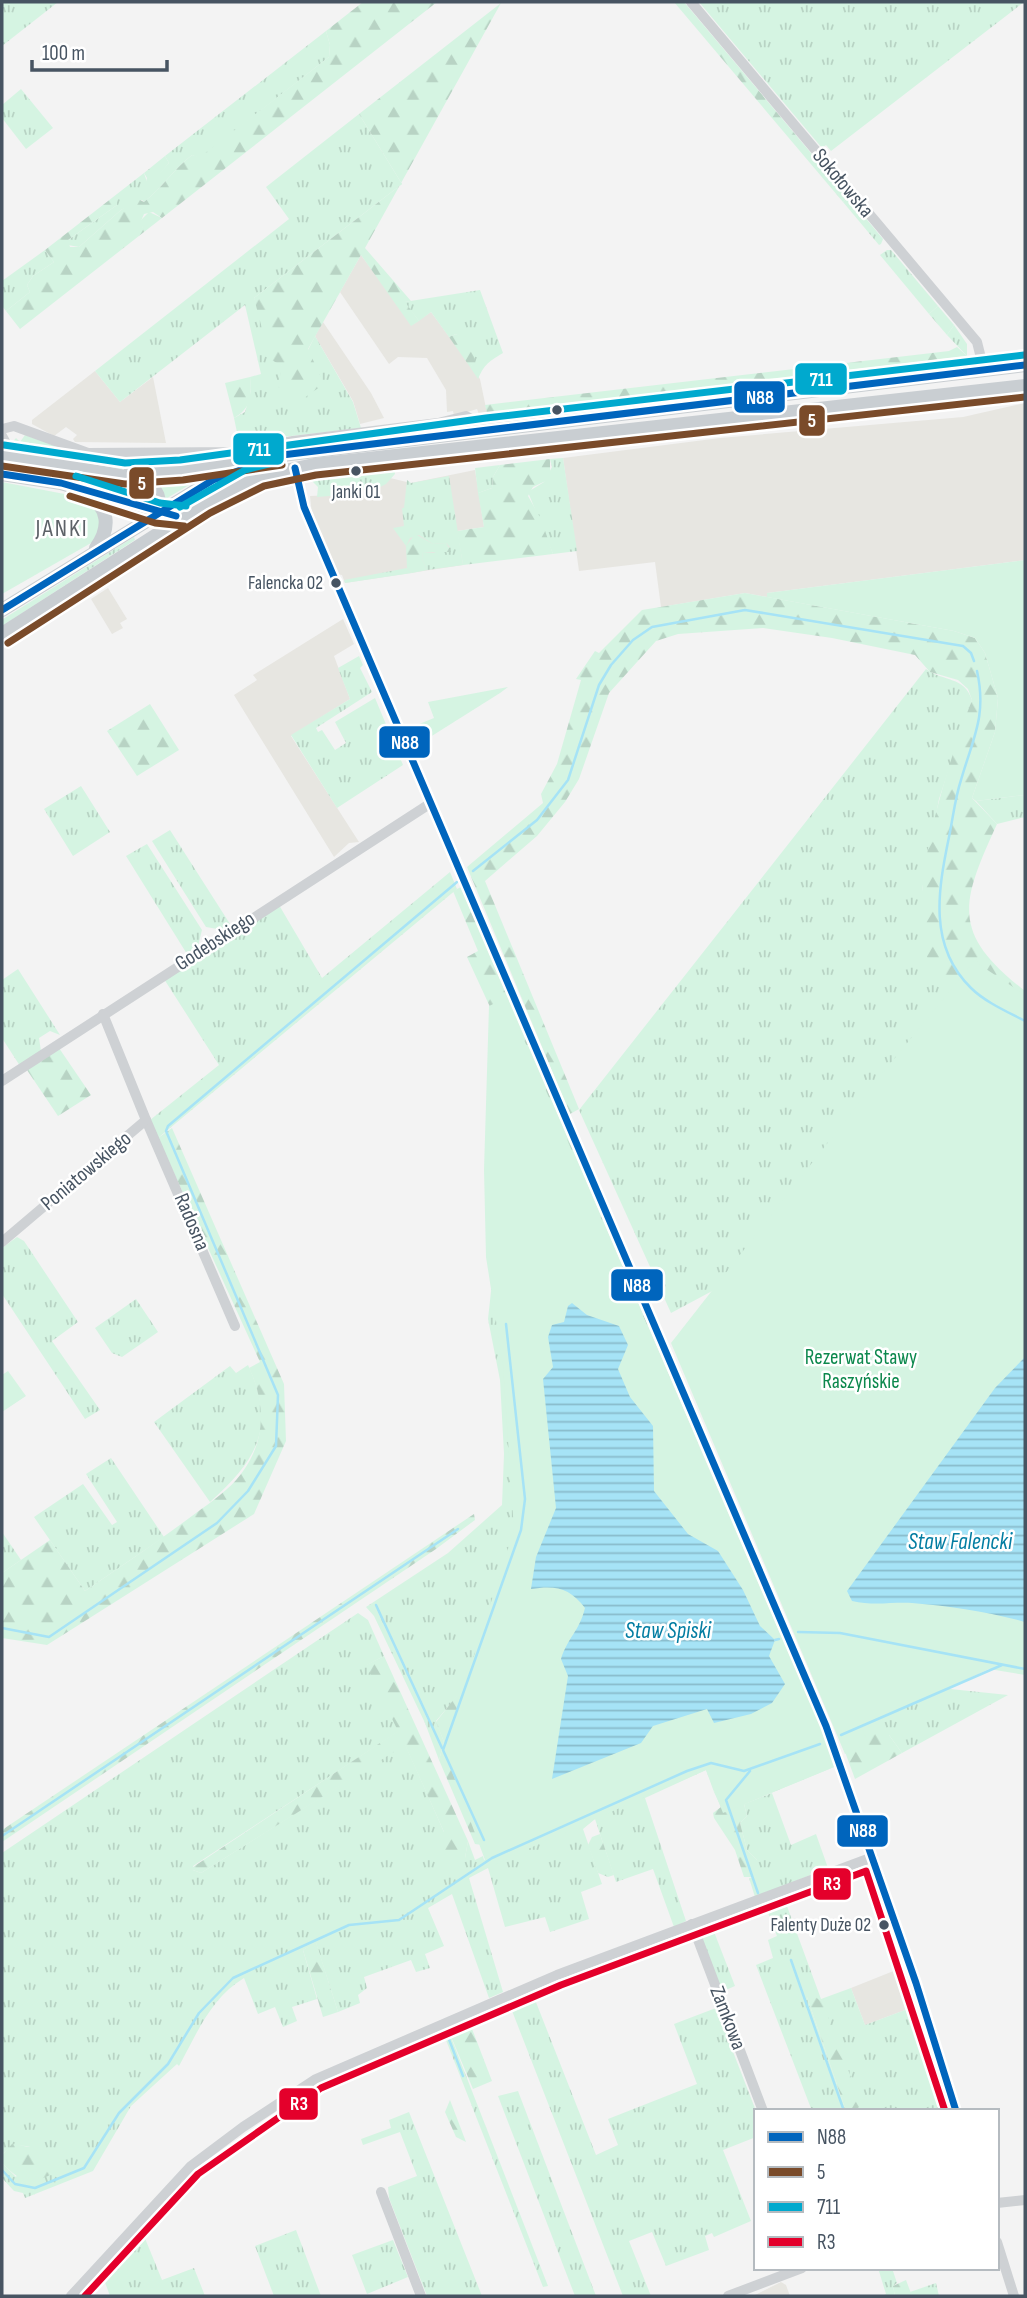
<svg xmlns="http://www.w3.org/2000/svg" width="1027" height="2298" font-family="'Sofia Sans Condensed',sans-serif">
	<defs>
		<pattern id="grass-tufts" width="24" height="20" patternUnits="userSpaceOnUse" patternTransform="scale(1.75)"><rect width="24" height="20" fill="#d5f4e2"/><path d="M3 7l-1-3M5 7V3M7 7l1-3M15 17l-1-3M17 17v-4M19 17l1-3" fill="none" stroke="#b8d3c4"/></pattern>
		<pattern id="forest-firs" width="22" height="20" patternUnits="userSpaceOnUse" patternTransform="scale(1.75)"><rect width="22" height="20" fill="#d5f4e2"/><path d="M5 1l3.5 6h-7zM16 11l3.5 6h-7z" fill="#b8d3c4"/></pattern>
		<pattern id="water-rules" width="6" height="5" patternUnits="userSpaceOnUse" patternTransform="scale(1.75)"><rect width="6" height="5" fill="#a6e3f6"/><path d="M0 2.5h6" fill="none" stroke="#89bbcb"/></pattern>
	</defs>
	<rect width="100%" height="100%" fill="#f3f3f3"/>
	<g fill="#e7e6e1">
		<polygon points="361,255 412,325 431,312 480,379 487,413 479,414 477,409 454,416 453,411 447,412 446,390 427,358 398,357 389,364 340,292"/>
		<polygon points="323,322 371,393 384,418 360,424 353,401 315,336"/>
		<polygon points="95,371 120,402 153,377 166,443 75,442 73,439 77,435 66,427 54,436 32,424 32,420"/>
		<polygon points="1025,403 1025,560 767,593 767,597 745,593 661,607 655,562 579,571 563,458 720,438 963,417"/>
		<polygon points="475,470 484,527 457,531 463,565 345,583 342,575 336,574 312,515 310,496 353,494 353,490 370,488 370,491 390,478 411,483"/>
		<polygon points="108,588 127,619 120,623 123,628 112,634 91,599"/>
		<polygon points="343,619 354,644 334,656 350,699 291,736 359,842 349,843 334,857 234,695 257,680 253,675"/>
		<polygon points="901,1968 913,2007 865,2025 851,1988"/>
		<polygon points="781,2282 786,2285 790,2296 753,2296"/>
	</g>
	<g fill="url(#grass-tufts)">
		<polygon points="2,2 58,2 2,46"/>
		<polygon points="699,2 1024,2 831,151 826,145 822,148"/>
		<path d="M326 31 330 45 329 57 200 158 192 155C173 170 163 187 144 202L142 200 121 210 79 247 68 245V240L117 205V194L144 173 147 182 156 177 169 163 165 156Z"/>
		<polygon points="21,89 53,128 26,149 2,118 2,105"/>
		<polygon points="359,114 402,184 254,298 282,366 308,350 315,336 353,402 361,428 239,442 234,418 245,412 251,391 250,377 261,374 245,305 120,402 95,371 289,219 266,187"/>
		<polygon points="848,197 883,239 881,244 879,245 843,202"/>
		<polygon points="149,212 162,218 144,232 140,221"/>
		<polygon points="45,250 54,262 33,276 27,285 30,292 6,311 2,306 2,281"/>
		<polygon points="887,250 891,250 938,306 929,314 880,255"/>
		<path d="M480 290 503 353C486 363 484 366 478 379L470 367 474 362C475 348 468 342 456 334L449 337 431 312 419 321 404 302Z"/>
		<polygon points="954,325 967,344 967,356 947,335"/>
		<polygon points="25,435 83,456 125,458 122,469 11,444 16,438 20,442"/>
		<polygon points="563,458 577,551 553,554 528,492 544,482 552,467 550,459"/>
		<polygon points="129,459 208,460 208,461 128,469"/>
		<polygon points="2,460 121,481 135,491 133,497 60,474 2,466"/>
		<polygon points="500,465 493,477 492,488 478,493 475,468"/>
		<polygon points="390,466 394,467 395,474 386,484 370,492 369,488 353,490 354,494 317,497 318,487 310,479 352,473 358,475 368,469"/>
		<polygon points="219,467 164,500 145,475"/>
		<polygon points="449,476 463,565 427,570 422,559 423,552 433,553 450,547 446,543 433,544 419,535 410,538 406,546 393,528 404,526 402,508 404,508 407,480 411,483"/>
		<polygon points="134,537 135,540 2,626 3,619"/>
		<polygon points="407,568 412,573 345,583 344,580"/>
		<polygon points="359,656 363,665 360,668 372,692 316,728 318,732 322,730 335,750 346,743 335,722 375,698 403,765 337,808 291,735 350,699 338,668"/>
		<path d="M926 669C944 682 964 676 972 700L939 799 922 890 954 991 716 1289 671 1313 579 1110Z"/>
		<polygon points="81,786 110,832 73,856 44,809"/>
		<polygon points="1025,795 1025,817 997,824 976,801"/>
		<polygon points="170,830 230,924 223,930 206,927 152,841"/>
		<polygon points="147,844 202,930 198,946 187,954 126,856"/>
		<polygon points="450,872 457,889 158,1138 150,1120 219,1065 164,979 279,905 322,978"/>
		<polygon points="18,969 60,1035 50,1031 39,1038 41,1051 20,1066 2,1038 2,980"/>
		<polygon points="17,1237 24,1241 78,1322 52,1341 100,1410 85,1419 2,1294 2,1248"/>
		<polygon points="493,1273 539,1501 475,1704 458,1695 436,1721 444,1742 439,1760 425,1723 374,1616 366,1607 448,1553 502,1505 504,1454 500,1380 488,1319"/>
		<polygon points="136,1299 158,1332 122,1357 112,1353 95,1328"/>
		<path d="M248 1365C277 1427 257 1460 210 1502L154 1422 230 1366 236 1373Z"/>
		<polygon points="111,1458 164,1537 85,1591 34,1517 83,1484 112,1525 117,1522 86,1474"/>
		<polygon points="2,1532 21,1560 2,1573"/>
		<path d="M358 1613 368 1620 384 1656 367 1665 399 1731 193 1866V1870L201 1873 405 1744 444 1832 465 1858 468 1841 475 1860 483 1856 484 1860 717 1749 724 1782 714 1792 706 1770 645 1798 686 1921 674 1927 653 1869 616 1882 595 1819 583 1829 602 1884 581 1892 589 1919 550 1932 545 1917 505 1927 488 1868 469 1878 503 1992 489 1998 452 1894 428 1908 444 1946 425 1954 430 1968 416 1972 411 1960 364 1977 367 1988 358 1995 360 2003 338 2012 316 1943 303 1950 317 1999 292 2007 297 2021 283 2027 275 2007 258 2014 244 1978C211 1998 197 2033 179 2066L177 2064 131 2106 93 2171 25 2198 23 2193 14 2191 2 2178V2163L16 2177 30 2147C20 2144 8 2146 2 2155V1853Z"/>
		<polygon points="815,1675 1008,1695 902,1753 889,1735 859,1734"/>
		<polygon points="772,1793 791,1845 816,1834 828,1868 755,1897 749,1878 755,1877 757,1860 747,1850 740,1823 747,1816 744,1804"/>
		<polygon points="784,1898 821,1999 851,1988 865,2025 913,2007 947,2111 856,2111 818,2001 807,1997 846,2111 812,2111 756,1965 773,1958 768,1940 777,1936 765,1905"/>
		<polygon points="711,1924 735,1986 721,1992 698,1931"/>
		<polygon points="532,1992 596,2155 618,2145 608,2119 697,2084 674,2024 716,2008 756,2111 756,2137 723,2150 751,2221 714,2237 712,2233 705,2236 709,2250 666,2266 652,2232 629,2241 651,2296 623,2296 509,2003"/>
		<polygon points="447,2027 548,2286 543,2287 442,2030"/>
		<polygon points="518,2091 596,2296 575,2296 498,2096"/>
		<polygon points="409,2112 482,2296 427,2296 389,2198 388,2187 417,2176 400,2132 363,2145 361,2139 391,2128 389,2120"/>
		<polygon points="140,2226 162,2280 194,2268 205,2296 110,2296 102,2274"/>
		<polygon points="296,2230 321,2296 274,2296 255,2246"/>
		<polygon points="393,2240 408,2277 367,2294 352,2255"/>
		<polygon points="878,2268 892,2268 897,2283 893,2286 895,2296 882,2296 886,2294"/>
		<polygon points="936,2283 939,2296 912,2296 910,2292"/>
	</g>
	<g fill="url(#forest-firs)">
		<path d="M363 2H437L162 218 153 212 144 214 141 221 144 232 20 329 6 311 30 292 27 285 33 276 54 262 45 250 117 194V205L68 240 70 247H79L121 210 138 199 144 202C163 187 173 170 192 155L200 157 329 57 330 45 326 31Z"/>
		<polygon points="674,2 684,2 848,197 843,202"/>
		<polygon points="501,3 365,248 411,301 405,302 419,321 411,326 361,255 308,349 324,384 300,401 288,399 286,389 278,387 282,366 270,359 254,298 402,184 359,114"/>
		<polygon points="165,156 169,163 147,189 145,186 147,178 144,173"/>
		<polygon points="938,306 954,325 947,335 929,314"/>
		<path d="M456 334C468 339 476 349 475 362L470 367 449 337Z"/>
		<polygon points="957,347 967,356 487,413 485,405 949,351"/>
		<path d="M250 377C252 396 251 408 234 418L225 383Z"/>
		<polygon points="550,459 550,479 533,487 528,496 541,519 553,554 463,565 457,531 484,527 478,493 492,488 493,477 500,465"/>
		<polygon points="415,534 433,544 446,543 451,552 423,552 422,559 427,570 412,573 407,568 406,546"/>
		<path d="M745 593 954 631 975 638 985 653 998 698 995 732 972 798 997 824C961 903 950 933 1025 991V1039C1000 1022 952 998 935 973 896 917 949 760 972 700L968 689 958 680 930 672 915 655 832 638 763 628 678 634 656 641 609 693 579 779 565 802 537 836 485 881 579 1109 570 1114 467 867 543 803 541 794 557 764 581 680 576 679 595 651 599 653 642 610Z"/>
		<polygon points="150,704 179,750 137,776 107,731"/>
		<polygon points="461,887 698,1443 696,1454 467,957 478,951 453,891"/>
		<polygon points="59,1048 91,1095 58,1116 27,1070"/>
		<path d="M172 1128 284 1384 286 1441 254 1514 47 1645 2 1638V1573L50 1540 85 1591C123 1565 160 1540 196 1513 211 1502 230 1489 241 1474 266 1442 266 1403 249 1368L260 1362 158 1138Z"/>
		<polygon points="474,1514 475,1520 436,1549 2,1842 2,1830"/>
		<polygon points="384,1656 468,1841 465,1858 449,1862 436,1837 444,1832 405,1745 201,1873 193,1870 193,1867 398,1731 366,1665"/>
		<polygon points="458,1694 475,1704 482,1845 475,1844 439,1760 444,1742 436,1722"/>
		<polygon points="878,1727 889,1735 902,1753 855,1779 841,1741"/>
		<polygon points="830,1756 834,1767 744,1804 747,1816 740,1823 747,1850 757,1860 761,1870 755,1877 744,1877 735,1850 714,1818 713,1813 721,1807 714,1792 724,1782"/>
		<polygon points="600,1834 614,1875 608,1877 598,1873 588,1845 592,1837"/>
		<polygon points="316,1942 338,2012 323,2017 303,1950"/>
		<polygon points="813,1995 823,2003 861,2104 856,2111 846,2111 807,1997"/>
		<polygon points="460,2021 469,2021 492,2081 473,2089 447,2027"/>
		<polygon points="450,2100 466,2142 456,2137 445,2112"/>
		<path d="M12 2144 41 2149 61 2169C32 2185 26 2187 2 2163V2155Z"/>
		<polygon points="906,2280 912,2296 895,2296 893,2286"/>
	</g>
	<g fill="#d5f4e2">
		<polygon points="2,482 75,496 90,501 102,515 98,539 2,594"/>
		<polygon points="1025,560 1025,795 976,801 972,798 995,732 998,698 985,653 975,638 954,631 767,597 767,593"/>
		<polygon points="508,687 500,693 419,744 412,727 434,718 428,702"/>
		<polygon points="976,959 980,965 1025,995 1025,1675 989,1669 862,1728 868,1743 845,1754 671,1343 876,1081"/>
		<polygon points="506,998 827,1742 834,1767 723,1813 706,1770 595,1819 583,1828 562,1833 488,1868 444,1750 514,1530 503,1365 486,1257 484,1170 489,1006"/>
		<polygon points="8,1371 26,1396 2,1412 2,1375"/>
	</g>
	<g fill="url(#water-rules)">
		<path d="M572 1303 587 1315 619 1326 628 1345 618 1369 630 1397 653 1426 654 1491 688 1534 718 1551 743 1590 760 1626 775 1640 769 1656 785 1684 772 1703 751 1714 714 1723 707 1709 653 1726 641 1743 552 1779 568 1676 561 1659C568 1637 579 1632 585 1608 570 1588 556 1585 531 1589L536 1557 556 1508 543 1379 553 1367 548 1337 552 1325 564 1322 568 1306Z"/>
		<path d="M1025 1357V1622C989 1612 949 1606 912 1603 891 1602 873 1606 852 1601L847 1591 995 1388Z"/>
	</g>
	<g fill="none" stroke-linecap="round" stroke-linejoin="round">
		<g stroke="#a6e3f6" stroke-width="2.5">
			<path d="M977 671C987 716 973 738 961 780 955 798 953 818 949 837 938 890 928 946 971 988 985 1002 1008 1012 1025 1021"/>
			<polyline points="473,871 537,820 568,780 599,685 611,665 633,640 652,627 745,610 963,646 971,653 974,661"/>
			<polyline points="376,1605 442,1748"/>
			<polyline points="2,1628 49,1637 217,1523 248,1491 276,1446 278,1395 166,1131 168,1126 457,882"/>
			<polyline points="798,1632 840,1633 1025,1669"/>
			<polyline points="775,1640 779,1639"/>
			<polyline points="841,1735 1002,1665"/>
			<polyline points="750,1771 726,1800 758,1893"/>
			<polyline points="2,1836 458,1529"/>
			<polyline points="484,1840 443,1750 521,1530 525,1499 506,1324"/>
			<polyline points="791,1960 844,2111"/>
			<polyline points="445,2029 463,2076"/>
			<polyline points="2,2170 15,2184 35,2188 84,2168 119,2113 168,2064 199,2013 233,1978 349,1925 399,1920 492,1858 687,1771 711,1763 744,1771 820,1744"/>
		</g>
		<g stroke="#ced1d4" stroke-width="10">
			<polyline points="691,2 977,342 984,370"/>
			<polyline points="2,429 14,426 88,453 237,452 293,441 438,423 466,416 487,428"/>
			<polyline points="2,436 13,456"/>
			<polyline points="295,468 304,507 826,1726 916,1983 956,2111"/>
			<polyline points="2,1081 431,803"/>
			<polyline points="146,1120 235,1326"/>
			<polyline points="2,1242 146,1120 103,1014"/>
			<polyline points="692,1924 763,2111"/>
			<polyline points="381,2192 421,2296"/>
			<polyline points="997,2203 1025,2200"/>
			<polyline points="997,2242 1014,2296"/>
			<polyline points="71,2296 191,2166 243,2127 316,2079 557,1975 873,1857"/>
			<polyline points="728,2296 802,2268"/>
		</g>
		<g stroke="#c9ced2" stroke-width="14">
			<path d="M2 455 142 480C159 489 161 499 158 517"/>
			<polyline points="130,473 181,470 249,458"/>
			<polyline points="2,474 61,483 163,514"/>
			<path d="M87 493C109 508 111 527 96 548"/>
			<polyline points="2,610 213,480 282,455 1025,365"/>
			<polyline points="2,634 205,504 261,476 314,465 1025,386"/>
		</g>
		<g stroke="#fff" stroke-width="12">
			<g id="bus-1">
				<polyline points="295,468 304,507 826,1726 916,1983 956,2111"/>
				<polyline points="2,474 61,483 176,516"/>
				<polyline points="2,610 213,480 282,455 1025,365"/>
			</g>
		</g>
		<g stroke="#fff" stroke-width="12">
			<g id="bus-2">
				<polyline points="2,466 125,484 183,480 282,465"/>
				<polyline points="70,496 155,523 184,526"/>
				<polyline points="8,643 210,513 264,486 316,475 1025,397"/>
			</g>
		</g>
		<g stroke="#fff" stroke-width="12">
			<g id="bus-3">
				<polyline points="4,445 125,463 180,460 486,418 1024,355"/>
				<polyline points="76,476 160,503 186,506"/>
				<polyline points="180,507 245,470 281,461"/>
			</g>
		</g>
		<g stroke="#fff" stroke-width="12">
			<polyline id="bus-4" points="85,2296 198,2174 321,2088 561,1985 866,1871 945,2111"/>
		</g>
		<use href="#bus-1" stroke="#0065bd" stroke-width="7"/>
		<use href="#bus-2" stroke="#7a4b2a" stroke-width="7"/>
		<use href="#bus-3" stroke="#00a9ce" stroke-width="7"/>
		<use href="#bus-4" stroke="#e4002b" stroke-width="7"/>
	</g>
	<g fill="#475462" stroke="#fff" stroke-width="2.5">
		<circle cx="557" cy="410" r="6"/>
		<circle cx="356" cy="471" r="6"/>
		<circle cx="336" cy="583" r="6"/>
		<circle cx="884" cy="1925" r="6"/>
	</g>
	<g text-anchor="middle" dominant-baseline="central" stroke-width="5" stroke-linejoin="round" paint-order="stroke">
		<g font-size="19" fill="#475462" stroke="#fff" text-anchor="end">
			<text x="356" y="492" text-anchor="middle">Janki 01</text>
			<text x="323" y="583">Falencka 02</text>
			<text x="871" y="1925">Falenty Duże 02</text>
		</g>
		<g font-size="21" fill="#475462" stroke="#fff">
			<text transform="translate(843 183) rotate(50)">Sokołowska</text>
			<text transform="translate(215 941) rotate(-33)">Godebskiego</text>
			<text transform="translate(86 1171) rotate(-40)">Poniatowskiego</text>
			<text transform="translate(192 1222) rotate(67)">Radosna</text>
			<text transform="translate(728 2018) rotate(69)">Zamkowa</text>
		</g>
		<g font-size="21" fill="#0c884d" stroke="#fff">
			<text x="861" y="1357">Rezerwat Stawy<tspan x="861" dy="24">Raszyńskie</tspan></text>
		</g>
		<g font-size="23" font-style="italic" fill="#037da2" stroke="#fff">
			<text x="960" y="1542">Staw Falencki</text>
			<text x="668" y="1631">Staw Spiski</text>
		</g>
		<g font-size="24" letter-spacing="2" fill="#5d6268" stroke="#fff">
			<text x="62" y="528">JANKI</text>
		</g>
	</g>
	<g stroke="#fff" stroke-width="2.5">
		<rect x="794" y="362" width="54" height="34" rx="7" fill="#00a9ce"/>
		<rect x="733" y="380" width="53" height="34" rx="7" fill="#0065bd"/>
		<rect x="798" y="404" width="28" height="33" rx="7" fill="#7a4b2a"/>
		<rect x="232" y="432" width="53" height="34" rx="7" fill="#00a9ce"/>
		<rect x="128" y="466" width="27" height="34" rx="7" fill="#7a4b2a"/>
		<rect x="378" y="725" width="53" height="34" rx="7" fill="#0065bd"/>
		<rect x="610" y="1268" width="54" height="34" rx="7" fill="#0065bd"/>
		<rect x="836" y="1814" width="53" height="34" rx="7" fill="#0065bd"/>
		<rect x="812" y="1867" width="40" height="34" rx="7" fill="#e4002b"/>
		<rect x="278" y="2087" width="41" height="34" rx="7" fill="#e4002b"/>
	</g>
	<g font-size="19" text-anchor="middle" font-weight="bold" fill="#fff">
		<text x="821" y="386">711</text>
		<text x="760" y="404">N88</text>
		<text x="812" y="427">5</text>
		<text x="259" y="456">711</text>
		<text x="142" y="490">5</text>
		<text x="405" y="749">N88</text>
		<text x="637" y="1292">N88</text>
		<text x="863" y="1837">N88</text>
		<text x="832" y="1890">R3</text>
		<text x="299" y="2110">R3</text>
	</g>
	<rect width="1027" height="2298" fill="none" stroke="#475462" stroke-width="7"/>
	<rect x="754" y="2109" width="245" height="161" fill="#ffffff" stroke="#b5bbc0" stroke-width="2"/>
	<rect x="768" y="2132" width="35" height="10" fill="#0065bd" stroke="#b5bbc0" stroke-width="2"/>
	<text x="817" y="2144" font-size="21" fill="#475462">N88</text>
	<rect x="768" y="2167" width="35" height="10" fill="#7a4b2a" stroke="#b5bbc0" stroke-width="2"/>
	<text x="817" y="2179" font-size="21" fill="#475462">5</text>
	<rect x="768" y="2202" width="35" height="10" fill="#00a9ce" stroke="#b5bbc0" stroke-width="2"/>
	<text x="817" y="2214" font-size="21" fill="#475462">711</text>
	<rect x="768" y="2237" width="35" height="10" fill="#e4002b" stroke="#b5bbc0" stroke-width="2"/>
	<text x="817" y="2249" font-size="21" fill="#475462">R3</text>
	<path d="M32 60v10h135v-10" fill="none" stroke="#475462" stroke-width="3.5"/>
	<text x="42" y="60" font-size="21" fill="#475462" stroke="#ffffff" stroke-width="5" paint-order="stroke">100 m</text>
</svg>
